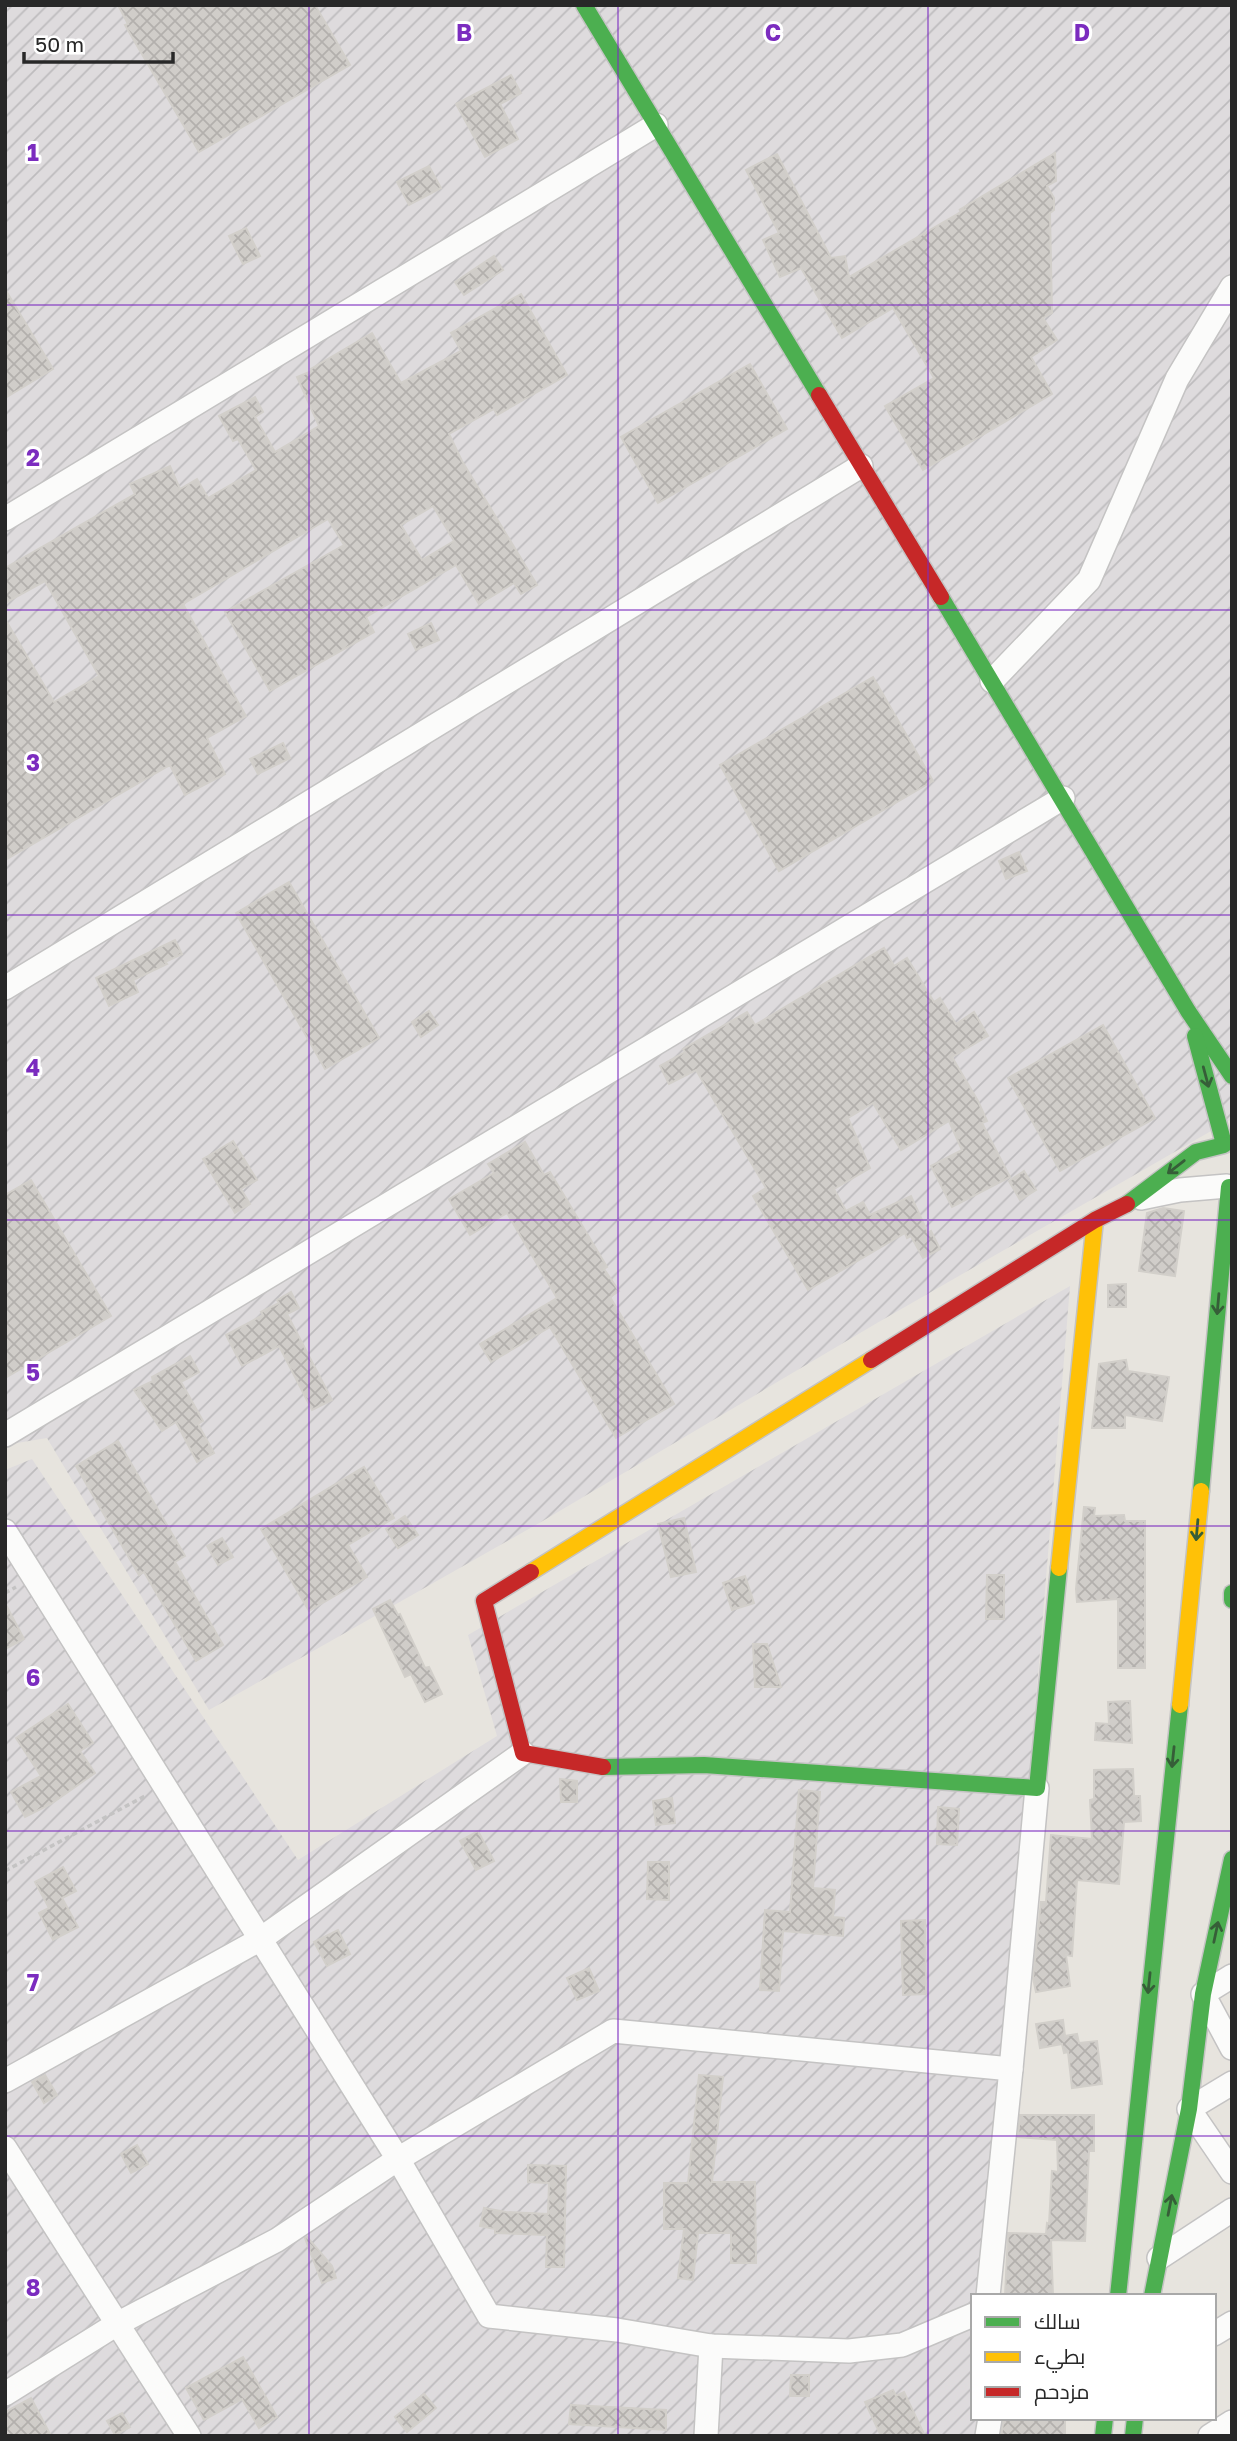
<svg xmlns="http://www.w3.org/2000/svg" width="1237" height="2441" font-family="'Golos Text',Cairo,sans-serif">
	<defs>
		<pattern id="industrial-furrows" width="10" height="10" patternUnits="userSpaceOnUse" patternTransform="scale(1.75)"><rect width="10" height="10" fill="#dedbdd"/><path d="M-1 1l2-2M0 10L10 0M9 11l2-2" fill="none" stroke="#bebcbe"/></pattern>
		<pattern id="building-cross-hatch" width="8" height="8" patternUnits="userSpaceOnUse" patternTransform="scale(1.75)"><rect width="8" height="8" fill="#d0cdc9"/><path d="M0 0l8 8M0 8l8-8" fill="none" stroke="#b3b0ad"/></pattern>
	</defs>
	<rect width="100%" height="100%" fill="#e7e4de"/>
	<g fill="url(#industrial-furrows)">
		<polygon points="5,5 1232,5 1232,1119 877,1323 541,1522 209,1710 47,1438 5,1445"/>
		<polygon points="1070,1286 987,2296 973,2296 973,2418 977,2418 976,2436 11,2436 5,2426 5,1470 32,1459 298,1860 497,1736 468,1635"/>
	</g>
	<g fill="url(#building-cross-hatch)" stroke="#d2cfca" stroke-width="2" fill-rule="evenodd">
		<polygon points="118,5 315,5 350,65 199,152 125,25 128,24"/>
		<polygon points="511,75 521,93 500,104 518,139 485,157 456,104"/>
		<polygon points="1055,153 1056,181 1047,186 1054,198 1054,210 1050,213 1052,313 1043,318 1057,340 1031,357 1052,394 923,470 885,406 934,378 893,308 842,338 801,268 780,277 763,240 779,233 746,170 777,154 831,258 845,256 849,277 966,209 959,210"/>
		<polygon points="429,166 441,188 409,205 397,182"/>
		<polygon points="246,228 260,256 243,264 229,236"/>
		<polygon points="494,256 503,270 464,295 455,282"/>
		<polygon points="5,289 53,369 5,398"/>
		<path d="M521 294 567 375 497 415 494 409 449 434 462 461 537 585 521 594 514 583 479 604 456 565 366 617 374 632 270 691 225 612 344 545 328 519 183 604 246 716 207 738 225 774 185 795 170 765 5 860V619L54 702 99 676 45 581 5 603V568L135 494 130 484 170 466 180 489 197 479 208 498 256 470 238 439 233 441 219 416 255 397 263 412 255 417 275 452 319 426 297 377 312 371 311 369 372 333 401 383 461 351 451 333ZM433 506 454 541 422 560 401 525Z"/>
		<polygon points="750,364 787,429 658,503 621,437"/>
		<polygon points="431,623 439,640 416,650 408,634"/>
		<polygon points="873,677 933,781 779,871 720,765"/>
		<polygon points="283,743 290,758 258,774 250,759"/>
		<polygon points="1019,852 1027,871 1006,879 999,861"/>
		<polygon points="289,882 379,1038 325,1069 236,913"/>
		<polygon points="175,940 182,954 165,962 167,964 133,980 138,992 109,1006 96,978"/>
		<polygon points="884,948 894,966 907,958 934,1002 940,998 956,1024 974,1012 988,1036 952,1057 978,1101 987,1121 982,1123 1010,1177 952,1207 931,1166 962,1150 949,1121 901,1150 873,1103 848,1118 870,1168 834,1189 846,1211 863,1202 870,1215 911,1196 928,1233 931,1231 940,1249 923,1258 911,1236 907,1238 905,1233 808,1290 753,1196 766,1188 696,1070 669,1084 660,1066 685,1052 683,1049 747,1012 755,1025"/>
		<polygon points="429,1011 438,1025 421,1037 412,1022"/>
		<polygon points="1103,1025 1155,1118 1060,1171 1008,1078"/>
		<polygon points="233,1141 257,1180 241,1189 250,1204 235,1213 203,1159"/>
		<polygon points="525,1142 544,1175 550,1172 607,1267 604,1269 619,1291 610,1297 674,1404 616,1438 550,1327 491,1362 480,1344 557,1298 507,1213 470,1235 449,1199 494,1173 488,1164"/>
		<polygon points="1024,1171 1036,1190 1020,1200 1009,1181"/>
		<polygon points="31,1180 111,1316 5,1378 5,1195"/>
		<polygon points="1163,1208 1184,1211 1175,1276 1139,1271 1147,1213"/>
		<polygon points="1126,1284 1126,1307 1108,1307 1108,1285"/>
		<polygon points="291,1292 299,1308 287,1314 332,1400 312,1410 279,1346 242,1366 226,1335 263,1315 261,1312 279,1303 277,1300"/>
		<polygon points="190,1356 199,1372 181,1382 203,1421 198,1424 214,1453 197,1462 176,1422 162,1431 134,1390 153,1381 152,1377"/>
		<polygon points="1126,1360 1128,1371 1169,1377 1162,1421 1125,1415 1125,1428 1092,1428 1099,1364"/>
		<polygon points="118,1441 185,1556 175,1562 223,1645 196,1661 144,1572 139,1575 76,1466"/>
		<polygon points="364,1467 394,1518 348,1545 367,1577 309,1611 261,1529"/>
		<polygon points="1084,1507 1095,1508 1094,1516 1124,1515 1125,1521 1145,1521 1145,1668 1118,1668 1118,1599 1077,1602 1076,1589"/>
		<polygon points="405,1516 418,1535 398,1548 386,1529"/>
		<polygon points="684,1518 696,1572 671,1577 658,1524"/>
		<polygon points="222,1538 233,1557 218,1565 207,1546"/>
		<polygon points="987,1575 1004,1575 1004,1619 986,1619"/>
		<polygon points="745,1576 754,1603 732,1610 723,1583"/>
		<polygon points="390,1600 398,1615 400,1614 425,1668 429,1667 442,1694 425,1702 411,1674 405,1677 373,1609"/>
		<polygon points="5,1603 24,1639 5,1649"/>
		<polygon points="753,1644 767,1644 781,1687 755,1687"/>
		<polygon points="1130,1701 1132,1743 1095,1740 1096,1723 1109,1724 1108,1702"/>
		<polygon points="68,1704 93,1743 80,1751 95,1773 51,1804 25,1817 11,1792 41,1776 16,1738"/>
		<polygon points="1133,1769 1134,1796 1140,1796 1141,1821 1124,1822 1119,1884 1077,1880 1072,1956 1066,1955 1070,1986 1036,1992 1033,1978 1041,1902 1046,1902 1051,1835 1092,1839 1090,1800 1094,1799 1094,1770"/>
		<polygon points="560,1779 577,1781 577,1802 561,1802"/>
		<polygon points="799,1790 820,1792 813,1888 835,1890 833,1917 844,1918 843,1936 783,1931 779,1991 760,1990 765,1910 790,1912"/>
		<polygon points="672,1798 675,1823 656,1825 653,1801"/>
		<polygon points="938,1807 959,1809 957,1845 937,1844"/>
		<polygon points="478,1831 494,1861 476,1870 460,1841"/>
		<polygon points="648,1862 669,1862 669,1900 647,1899"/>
		<polygon points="63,1867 76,1891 62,1898 78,1927 53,1940 39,1913 49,1908 35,1882"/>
		<polygon points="925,1920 926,1994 903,1995 901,1921"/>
		<polygon points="338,1930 350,1954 327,1966 314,1942"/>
		<polygon points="589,1968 599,1991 577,2000 567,1978"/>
		<polygon points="1063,2020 1065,2036 1077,2034 1079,2043 1097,2041 1102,2084 1072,2088 1068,2052 1064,2053 1062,2044 1040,2048 1036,2024"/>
		<polygon points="45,2075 57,2095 44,2103 32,2082"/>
		<polygon points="699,2075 723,2077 712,2182 755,2182 756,2263 731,2263 731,2233 698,2233 693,2280 678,2278 684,2229 664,2229 664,2183 688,2183"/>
		<polygon points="1020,2115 1094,2115 1094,2151 1089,2151 1085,2241 1051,2240 1053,2296 1005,2296 1008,2233 1046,2234 1047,2223 1049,2224 1052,2171 1058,2172 1057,2140 1018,2137"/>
		<polygon points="137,2145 148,2164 131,2173 121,2154"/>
		<polygon points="528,2165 566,2166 564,2267 546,2267 547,2235 495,2233 495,2229 480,2226 484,2208 506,2212 548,2214 549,2183 528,2182"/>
		<polygon points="307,2237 332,2266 336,2278 322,2283 305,2238"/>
		<polygon points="243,2357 277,2417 259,2428 242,2399 204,2420 186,2388"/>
		<polygon points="791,2375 809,2375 809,2396 790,2396"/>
		<polygon points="893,2390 896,2396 904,2392 925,2436 881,2436 865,2402"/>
		<polygon points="424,2394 436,2408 407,2432 395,2417"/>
		<polygon points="31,2398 51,2436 8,2436 5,2430 5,2412"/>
		<polygon points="571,2405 666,2410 666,2430 569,2424"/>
		<polygon points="122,2413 130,2427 115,2435 107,2421"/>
		<polygon points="1004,2418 1065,2418 1065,2436 1001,2436"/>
	</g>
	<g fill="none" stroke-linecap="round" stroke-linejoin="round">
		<g stroke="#c4c3c3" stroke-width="26">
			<g id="street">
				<polyline points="5,519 656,125"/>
				<polyline points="992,681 1089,580 1177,379 1232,287"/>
				<polyline points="5,988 861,466"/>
				<polyline points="1141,1198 1180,1190 1227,1186"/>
				<polyline points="5,1435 1063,798"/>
				<polyline points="5,1531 398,2159 489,2316 617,2330 711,2346 849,2351 902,2345 973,2315"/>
				<polyline points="1232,1976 1203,1994 1232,2048"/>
				<polyline points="1011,2069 1037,1788"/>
				<polyline points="5,2081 259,1940 523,1753"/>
				<polyline points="1232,2083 1189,2109 1232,2172"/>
				<polyline points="5,2148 189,2436"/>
				<polyline points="1159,2258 1232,2210"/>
				<polyline points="1214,2334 1232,2323"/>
				<polyline points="5,2394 117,2324 277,2240 398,2159 613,2031 1011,2069 988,2296"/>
				<polyline points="706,2436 711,2346"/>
				<polyline points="987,2436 990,2418"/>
				<polyline points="1210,2436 1232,2422"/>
			</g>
		</g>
		<g stroke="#c4c3c3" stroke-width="19">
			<g id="fast">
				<polyline points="584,5 819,395"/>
				<polyline points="941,597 1188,1011 1232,1076"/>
				<polyline points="1195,1036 1224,1144"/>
				<polyline points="1127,1204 1196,1152 1224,1145"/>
				<polyline points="1201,1491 1229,1187"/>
				<polyline points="1232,1593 1232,1600"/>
				<polyline points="603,1767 704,1765 1037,1788 1059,1568"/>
				<polyline points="1118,2296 1180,1705"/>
				<polyline points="1152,2296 1189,2109 1203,1994 1232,1859"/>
				<polyline points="1103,2436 1105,2418"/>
				<polyline points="1133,2436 1135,2418"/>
			</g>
		</g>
		<g stroke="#c4c3c3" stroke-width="19">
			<g id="slow">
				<polyline points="1059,1568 1095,1220"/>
				<polyline points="531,1572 871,1360"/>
				<polyline points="1180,1705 1201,1491"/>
			</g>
		</g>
		<g stroke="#c4c3c3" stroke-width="19">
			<g id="jam">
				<polyline points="819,395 941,597"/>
				<polyline points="871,1360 1095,1220 1127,1204"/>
				<polyline points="531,1572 484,1601 523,1753 603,1767"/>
			</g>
		</g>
		<g stroke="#c4c3c3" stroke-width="3.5" stroke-dasharray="5 3.5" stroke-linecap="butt">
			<polyline points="5,1593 16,1587"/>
			<polyline points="5,1871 145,1796"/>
		</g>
		<use href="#street" stroke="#fbfbfa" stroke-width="23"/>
		<use href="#fast" stroke="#4caf50" stroke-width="16"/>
		<use href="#slow" stroke="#ffc107" stroke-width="16"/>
		<use href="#jam" stroke="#c62828" stroke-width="16"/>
	</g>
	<defs><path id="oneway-shaft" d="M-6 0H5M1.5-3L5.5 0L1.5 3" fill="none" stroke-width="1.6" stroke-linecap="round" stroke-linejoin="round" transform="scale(1.75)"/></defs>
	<g stroke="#365e38">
		<use href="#oneway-shaft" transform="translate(1206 1077) rotate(75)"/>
		<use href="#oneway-shaft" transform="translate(1176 1167) rotate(142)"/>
		<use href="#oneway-shaft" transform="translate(1218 1304) rotate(95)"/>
		<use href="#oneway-shaft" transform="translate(1197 1530) rotate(95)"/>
		<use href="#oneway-shaft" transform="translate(1173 1757) rotate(96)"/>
		<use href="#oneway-shaft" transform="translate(1216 1932) rotate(-78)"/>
		<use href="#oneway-shaft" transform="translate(1149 1983) rotate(96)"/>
		<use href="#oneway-shaft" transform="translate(1170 2205) rotate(-79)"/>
	</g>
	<path fill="none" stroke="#7b2cbf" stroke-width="2" stroke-opacity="0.55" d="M309 5V2436M618 5V2436M928 5V2436M5 305H1232M5 610H1232M5 915H1232M5 1220H1232M5 1526H1232M5 1831H1232M5 2136H1232"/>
	<g font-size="23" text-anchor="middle" font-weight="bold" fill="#7b2cbf" stroke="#fff" stroke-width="6" stroke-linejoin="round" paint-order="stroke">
		<text x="464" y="41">B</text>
		<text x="773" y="41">C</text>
		<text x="1082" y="41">D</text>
		<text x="33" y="161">1</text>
		<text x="33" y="466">2</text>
		<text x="33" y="771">3</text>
		<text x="33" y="1076">4</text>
		<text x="33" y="1381">5</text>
		<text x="33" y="1686">6</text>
		<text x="33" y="1991">7</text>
		<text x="33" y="2296">8</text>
	</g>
	<rect width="1237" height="2441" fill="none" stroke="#282828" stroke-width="14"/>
	<rect x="971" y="2294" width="245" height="126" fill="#ffffff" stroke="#a9a9a9" stroke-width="2"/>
	<rect x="985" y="2317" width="35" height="10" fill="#4caf50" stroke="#a9a9a9" stroke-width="2"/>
	<text x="1034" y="2329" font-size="21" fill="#282828">سالك</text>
	<rect x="985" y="2352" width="35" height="10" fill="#ffc107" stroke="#a9a9a9" stroke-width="2"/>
	<text x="1034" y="2364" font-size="21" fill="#282828">بطيء</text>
	<rect x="985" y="2387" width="35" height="10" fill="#c62828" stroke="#a9a9a9" stroke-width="2"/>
	<text x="1034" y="2399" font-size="21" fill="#282828">مزدحم</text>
	<path d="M24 52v10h149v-10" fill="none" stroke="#282828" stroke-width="3.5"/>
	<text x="35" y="52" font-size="21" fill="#282828" stroke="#ffffff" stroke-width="5" paint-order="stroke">50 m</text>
</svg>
